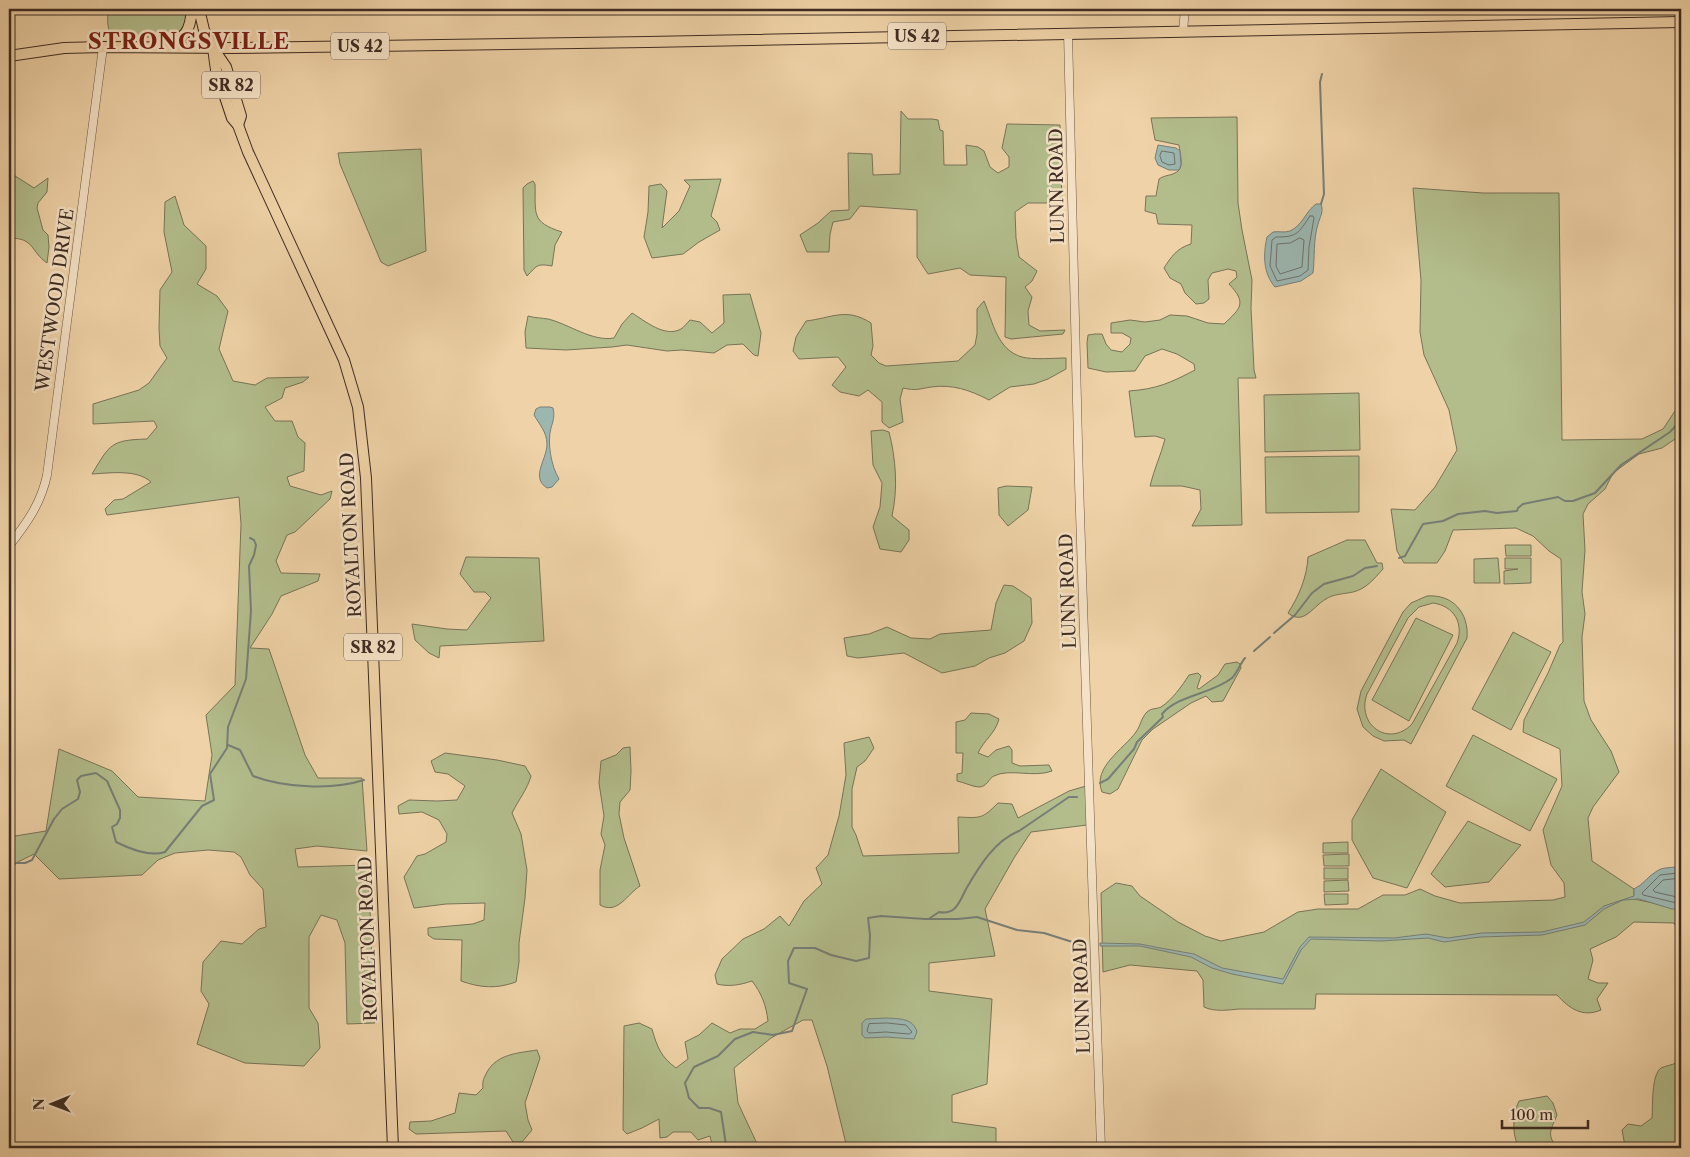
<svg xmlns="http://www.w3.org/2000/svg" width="1690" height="1157" font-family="'Libre Caslon Text',serif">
	<rect width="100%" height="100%" fill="#efd2a7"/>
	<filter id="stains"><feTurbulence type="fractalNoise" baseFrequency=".004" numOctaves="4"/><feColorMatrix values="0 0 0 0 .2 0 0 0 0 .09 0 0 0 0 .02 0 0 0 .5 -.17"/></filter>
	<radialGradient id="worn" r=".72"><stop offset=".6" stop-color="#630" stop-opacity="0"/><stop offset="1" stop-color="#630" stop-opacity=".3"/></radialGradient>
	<g fill="#b3bd8c" stroke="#787458" fill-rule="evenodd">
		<path d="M108 9H185L187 27 175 36 117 38C105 32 108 20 108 9Z"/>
		<polygon points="901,111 908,119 932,119 938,120 940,130 943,131 944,165 967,165 966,145 978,147 984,151 990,167 998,173 1009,167 1009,157 1002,148 1007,124 1060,125 1062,203 1028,203 1015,212 1016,238 1019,257 1037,271 1032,281 1025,287 1032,297 1028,311 1029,325 1040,331 1065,330 1063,334 1011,339 1005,337 1006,277 970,275 960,268 928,274 917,257 917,210 860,206 850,219 833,222 830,234 829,252 807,252 800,235 818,223 831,211 849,210 848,153 872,154 873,175 900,174"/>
		<path d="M1237 117 1238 203 1242 230 1252 280 1251 308 1254 370 1256 378H1238L1242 525 1192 526 1201 509 1200 490 1182 486H1150C1154 469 1161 455 1165 439L1155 436 1135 437 1129 391C1157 389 1170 383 1195 370L1194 364 1177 354 1162 349 1145 356 1135 371 1106 372 1088 368 1087 343 1088 335 1095 334H1102L1106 344 1111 350 1122 352 1130 344 1131 338 1122 333H1111V323L1130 320 1145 322 1160 320 1170 315 1187 316 1208 323 1224 324C1241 308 1247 303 1229 284L1237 277 1236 271 1228 269 1212 273 1208 280 1209 299 1204 303 1196 304 1185 293 1181 284 1170 278 1164 268C1171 257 1177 248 1191 244L1192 225 1158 224 1156 214 1145 211 1146 196H1156L1159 179C1165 175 1169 176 1175 173 1185 169 1180 154 1179 145L1155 140 1151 118Z"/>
		<polygon points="421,149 426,251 388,266 381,262 340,164 338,153"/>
		<path d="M9 172 34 188 48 178 47 192 38 203 37 208 43 230 48 235 49 247 47 263C30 251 35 238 9 238Z"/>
		<polygon points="721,179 711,216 717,222 720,230 699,242 683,254 652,258 644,237 648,212 649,186 661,184 667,191 662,228 679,211 690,186 684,180"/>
		<path d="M533 181 535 184C536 213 530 222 562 232L555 245 552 266C536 263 537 266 527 276L524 270 523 188 527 184Z"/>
		<path d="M1413 188 1483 193H1559L1562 440 1642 439 1663 429 1681 402V435L1662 448 1639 454 1613 473 1605 489 1588 504 1583 514 1585 550 1582 592 1585 614 1582 637 1584 701 1591 720 1611 751 1619 772 1593 807 1588 818 1592 861 1634 889V899L1681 909V936L1674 923 1634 922 1616 937 1590 949 1593 960 1588 979 1598 983H1608L1597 999 1601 1010C1582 1018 1569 1008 1557 995L1316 994 1315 1009H1239C1229 1010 1214 1012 1204 1007L1203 980 1197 971 1130 965 1103 972 1101 893 1116 883 1132 886 1140 896 1178 922 1205 936 1221 941 1264 932 1298 912 1318 909H1358L1383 895H1405L1420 889 1435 896 1460 903 1553 900 1565 897 1564 883 1551 865 1543 830 1562 786 1560 749 1523 732 1524 720 1548 673 1560 645 1563 642 1561 559 1549 551 1533 536 1516 528 1453 530 1445 551 1437 563H1404L1397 551 1391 509 1415 510 1435 487 1457 450 1449 410 1424 355 1420 332 1421 280Z"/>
		<path d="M175 196 184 225 206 246V269L197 284 217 296 228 311 219 349 233 381 255 385 267 378 309 377 303 382 285 388 282 398 265 407 275 421H292L298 437 305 443 304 471 287 477 290 486 321 495 332 491 330 499 295 532 287 535 276 561 281 573 320 574 318 581 281 596 272 614 250 648 269 649 305 755 318 778H362L367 851 317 846 295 849 298 867 368 865 375 1023 347 1024 345 943 337 920 321 915 309 937V1008L318 1023 320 1048 304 1066 245 1063 197 1044 209 1004 201 991 203 962 221 941 242 944 259 929 266 927 263 889 250 875 241 857 234 852 208 850 175 853 158 860 142 875 59 879 34 854 16 863 9 874V837L46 831 59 749 112 771 138 797 205 801 212 755 206 715 235 685 241 524 239 497 107 515 105 509 114 500 123 499 151 482C137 469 110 473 92 474 110 444 111 440 147 439L157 427 154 421 93 424V404L139 390 149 383 167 358 160 346 159 328 160 290 172 272 164 232 165 202Z"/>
		<path d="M750 294 761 333 758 356 754 355 743 344 727 345 714 353 682 350 667 351 627 345 612 347 566 350 526 348 525 332 528 316C535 318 542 318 548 319 569 324 592 342 614 338L622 324 632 313C645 321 665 338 681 329 684 327 687 323 690 320L700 322 712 333 724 323 723 295Z"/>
		<path d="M984 301C993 322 997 350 1022 357 1032 360 1055 358 1066 358V369L1048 379 1034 384 1010 387 989 400C970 390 952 384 931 387 918 389 917 391 903 388L900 399 903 422 889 428 882 422V402L868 390 859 396 840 392 832 385 846 367 838 357 799 359 793 351 796 337 806 321C832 318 846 307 871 323L873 346 871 355 879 363 886 366 958 361 975 345 977 334V309Z"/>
		<polygon points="1359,393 1360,450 1265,452 1264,395"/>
		<path d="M883 430 889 432C896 459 898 489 892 516L909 530V540L901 552 880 549 873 527 880 507 882 483 873 465 871 431Z"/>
		<polygon points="1359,456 1359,512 1266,513 1265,457"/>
		<polygon points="1006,486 1032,487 1028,510 1008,526 999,515 998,488"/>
		<path d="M1347 540H1365L1377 563H1382L1383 569C1374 579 1366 589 1353 592 1344 594 1333 594 1326 599 1313 606 1304 626 1288 613 1299 596 1307 577 1308 557Z"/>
		<polygon points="1505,545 1531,545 1531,556 1506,556"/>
		<polygon points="466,557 539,558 544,641 440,646 439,658 429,653 415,640 412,624 447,629 467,630 491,598 485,592 474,592 460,574"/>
		<polygon points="1498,558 1500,583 1474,583 1474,559"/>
		<polygon points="1505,558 1531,558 1531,583 1504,584 1504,571 1518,569 1505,569"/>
		<polygon points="1004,585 1013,586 1031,598 1032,623 1024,641 1005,653 989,658 975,666 942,673 904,653 858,658 847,656 844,638 869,634 887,627 911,638 930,639 940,634 991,630 996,603"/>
		<path d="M1427 596C1453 594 1469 613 1467 638L1411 744 1404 740 1384 741 1373 736 1363 727 1357 709 1361 691 1403 612 1411 603ZM1433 603C1454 606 1464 623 1457 643L1412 724C1389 748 1356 725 1367 694L1408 618 1419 607Z"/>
		<polygon points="1416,618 1453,635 1409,721 1372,700"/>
		<polygon points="1513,632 1551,652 1511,730 1472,709"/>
		<path d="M1237 662 1240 664 1241 668 1223 701 1212 702 1206 696 1191 703 1153 729 1142 740 1118 789 1110 794 1102 792C1092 767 1124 749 1136 732 1141 725 1141 718 1147 712 1151 708 1157 709 1161 707 1172 700 1182 686 1189 675L1198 673 1201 676 1197 688 1199 689 1218 675 1225 664Z"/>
		<path d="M971 713 989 714 999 719C995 734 984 740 978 753L988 757 996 750 1009 746 1012 750V763L1020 766 1049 765 1052 771C1034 778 1009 768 994 776 989 778 987 787 979 787 973 787 963 782 957 781V774L962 773 963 753H956V722L965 720Z"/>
		<polygon points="1473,735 1557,779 1530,831 1446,786"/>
		<path d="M869 737 874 748 865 761 857 767 852 789V827L856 835 863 856 959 853 958 817C981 818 982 819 998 803L1012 804 1018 818 1069 791 1086 786 1087 825 1031 832 1014 858 985 909 995 956 929 963V991L992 999 987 1084 952 1095V1122L996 1128V1147L847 1148 827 1066 812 1020H803L771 1038 734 1068 738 1103 759 1148H713L710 1136 698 1140 691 1132H673L667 1137 660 1138 659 1119 642 1128 627 1134 623 1130 624 1026 639 1023 652 1029C657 1047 661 1057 676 1068L688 1059 685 1042 699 1035 712 1023 730 1033 740 1029H755L768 1021C766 1005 762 994 752 981 740 985 729 987 717 984L715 975 722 959 743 939 764 929 780 916 789 926 804 901 822 884 816 868 828 855 839 816 846 775 844 743Z"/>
		<path d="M630 747 631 771 630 790 620 802 619 814 624 838 640 886C627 894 618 915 600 905V870L605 845 601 834 604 816 599 783 601 761 616 755 623 748Z"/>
		<path d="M445 753 497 760 525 766 531 776C527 790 519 799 512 813L521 834 527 870 525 898 519 943V962L516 982C496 989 481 988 461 981L462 940 434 939 428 935V928L473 924 484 920 485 903 446 904 414 908 404 877 417 856 425 854 446 842 447 834 439 820 422 812 399 814 398 806 409 800 437 801 457 800 465 786 448 774 435 772 431 761Z"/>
		<polygon points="1381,769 1446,812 1407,888 1373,878 1352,840 1352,820"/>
		<polygon points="1468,821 1512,842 1521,845 1489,882 1445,887 1431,874"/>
		<polygon points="1348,842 1348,853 1323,853 1323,843"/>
		<polygon points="1349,854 1349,866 1324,866 1323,855"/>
		<rect x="1324" y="868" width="24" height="11"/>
		<polygon points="1348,880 1349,891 1324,892 1324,881"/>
		<polygon points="1324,894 1348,894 1348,904 1325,905"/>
		<path d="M537 1050 540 1058 525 1103 528 1120 532 1130 522 1142H513L506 1131 416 1134 409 1129 410 1122 431 1121 455 1113 459 1093 476 1095 483 1088C482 1081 484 1078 487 1072 497 1054 518 1053 537 1050Z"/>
		<path d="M1681 1053V1148H1630L1625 1146 1622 1130 1628 1124 1641 1126 1652 1118C1653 1107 1651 1075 1661 1068 1665 1066 1672 1065 1676 1063Z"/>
		<path d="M1547 1096 1553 1103 1557 1115C1552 1128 1546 1134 1556 1146V1148H1520C1511 1137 1513 1113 1519 1101Z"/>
	</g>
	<g fill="#9cb6b0" stroke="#767f78">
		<polygon points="1158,145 1176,148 1180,151 1181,165 1179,170 1169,170 1158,165 1155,158"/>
		<path d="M1316 204H1321C1324 211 1320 217 1318 224 1313 240 1315 257 1313 273L1301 281 1275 287C1263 273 1263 255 1267 237L1273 232C1278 231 1285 233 1290 231 1302 226 1306 211 1316 204Z"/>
		<path d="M540 407H550L553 408C555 416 553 421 551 428 547 442 551 466 559 479L552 487 547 488C530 477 547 460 547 444 547 432 539 424 534 415L536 409Z"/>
		<path d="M1681 865V909H1672L1639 899 1623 900 1604 909 1585 925 1542 935 1480 937 1444 942 1428 938 1381 941 1311 939 1301 950 1283 984 1232 974 1212 968 1191 957 1140 946H1100V943L1140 944 1160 948 1194 954 1222 968 1283 979 1300 947 1309 937 1394 938 1426 934 1448 938 1482 933 1542 932 1584 922 1604 906 1634 896V889C1643 885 1648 876 1657 871 1664 866 1673 869 1681 865Z"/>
		<path d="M887 1018C900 1019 913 1018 917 1032L914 1039 886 1037 865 1038 862 1035V1023L866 1019Z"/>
	</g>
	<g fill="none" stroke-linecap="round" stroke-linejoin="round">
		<g stroke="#6d716a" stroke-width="1">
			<polygon points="1162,151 1174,153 1175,164 1169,165 1162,162 1160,156"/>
			<path d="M1310 216H1313L1314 218 1309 247 1308 270 1300 276 1277 281 1270 266 1272 240 1276 237C1297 237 1298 234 1310 216Z"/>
			<polygon points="1300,238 1304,240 1302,267 1280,274 1276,266 1277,244 1290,243"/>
			<polyline points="1681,871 1677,873 1660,875 1642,893 1643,895 1681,904"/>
			<polyline points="1681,878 1663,880 1653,890 1655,892 1681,898"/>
			<polygon points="887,1023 906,1025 912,1032 909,1034 886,1032 869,1033 867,1031 869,1024"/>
		</g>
		<g stroke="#767f78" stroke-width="2">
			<polyline points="1321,204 1324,194 1320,82 1322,74"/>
			<polyline points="1399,558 1405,556 1423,524 1443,521 1458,514 1485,511 1497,513 1517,511 1518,508 1523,504 1558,497 1565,501 1573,501 1595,493 1621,465 1670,432 1681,420"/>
			<polyline points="1274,633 1295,615 1312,593 1324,584 1353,576 1365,568 1377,566"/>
			<polyline points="1254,651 1270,637"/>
			<path d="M228 745 240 750 253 776C284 788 333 790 364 780"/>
			<path d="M1100 783 1108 779 1134 749 1137 742 1163 717 1162 714C1178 695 1212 694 1232 678 1237 673 1240 664 1245 658"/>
			<path d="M9 863H25L32 860 54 819 62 809 78 799 80 792 77 780 81 776 96 773 107 781 120 810V818L117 824 112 827 116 842C130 849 150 857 165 852L202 806 214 800 210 774 227 748 228 727 246 679 251 611 249 566 254 555 256 545 254 540 250 538"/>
			<path d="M930 918 939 912C944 913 949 913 954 909 959 905 963 895 966 889 979 867 994 841 1019 831L1069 797H1077"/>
			<polyline points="738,1148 737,1147 726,1145 721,1112 709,1108 699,1108 689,1098 685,1083 694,1067 718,1056 735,1039 753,1032 773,1035 792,1031 807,989 789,983 788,961 794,948 815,948 831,955 856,961 869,958 870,935 868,918 881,916 925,919 958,919 977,917 1017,930 1044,933 1085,946"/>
		</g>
		<g stroke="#6a5644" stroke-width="9">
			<g id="tertiary">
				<polyline points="1183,31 1185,9"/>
				<polyline points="1068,33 1079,483 1101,1148"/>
				<path d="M9 546C26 524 41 504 47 475L103 47"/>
			</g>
		</g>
		<g stroke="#3e2c23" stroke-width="12">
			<g id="primary">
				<polyline points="199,9 204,30 213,48 226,67 241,116 238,125"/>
				<path d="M164 45C186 38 190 32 192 9"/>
				<polyline points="213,48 216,70 232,118 238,125 248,152 344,360 358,407 366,478 393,1148"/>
				<polyline points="9,56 64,48 103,47 232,48 648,42 1681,22"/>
			</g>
		</g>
		<use href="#tertiary" stroke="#f5e2c6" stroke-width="8"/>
		<use href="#primary" stroke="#efd2a7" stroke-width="10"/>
	</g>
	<g text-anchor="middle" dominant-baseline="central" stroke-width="5" stroke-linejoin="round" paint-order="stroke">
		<g fill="#f5e2c6" stroke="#756354" stroke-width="1">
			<rect x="888" y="22.5" width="58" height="27" rx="4"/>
			<rect x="331" y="32.5" width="58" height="27" rx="4"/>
			<rect x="202" y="71.5" width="58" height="27" rx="4"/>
			<rect x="344" y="633.5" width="58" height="27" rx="4"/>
		</g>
		<g font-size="16" font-weight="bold" fill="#3e2c23">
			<text x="917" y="36">US 42</text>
			<text x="360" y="46">US 42</text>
			<text x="231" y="85">SR 82</text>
			<text x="373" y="647">SR 82</text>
		</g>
		<g font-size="18" fill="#3e2c23" stroke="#f5e2c6">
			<text transform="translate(1057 186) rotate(-91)">LUNN ROAD</text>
			<text transform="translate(55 300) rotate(-82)">WESTWOOD DRIVE</text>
			<text transform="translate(351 535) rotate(-93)">ROYALTON ROAD</text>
			<text transform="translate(1068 591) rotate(-92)">LUNN ROAD</text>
			<text transform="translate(368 939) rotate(-92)">ROYALTON ROAD</text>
			<text transform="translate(1082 996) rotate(-92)">LUNN ROAD</text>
		</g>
		<g font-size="22" font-weight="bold" letter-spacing="1" fill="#7a1f14" stroke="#f5e2c6">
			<text x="189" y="41">STRONGSVILLE</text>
		</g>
	</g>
	<rect width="1690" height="1157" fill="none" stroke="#efd2a7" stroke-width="30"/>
	<rect x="10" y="10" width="1670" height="1137" fill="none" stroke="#3e2c23" stroke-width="2.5"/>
	<rect x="15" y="15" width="1660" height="1127" fill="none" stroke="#3e2c23"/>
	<g transform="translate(52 1104) rotate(269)" stroke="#f5e2c6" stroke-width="4" paint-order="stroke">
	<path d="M0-4L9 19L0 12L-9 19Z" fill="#3e2c23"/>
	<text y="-8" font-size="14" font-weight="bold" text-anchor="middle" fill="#3e2c23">N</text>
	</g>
	<path d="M1502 1120v8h86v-8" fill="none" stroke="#3e2c23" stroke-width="2.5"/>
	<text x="1510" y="1120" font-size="15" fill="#3e2c23" stroke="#f5e2c6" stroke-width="4" paint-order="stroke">100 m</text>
	<rect width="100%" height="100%" filter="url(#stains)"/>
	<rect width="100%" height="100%" fill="url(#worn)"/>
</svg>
